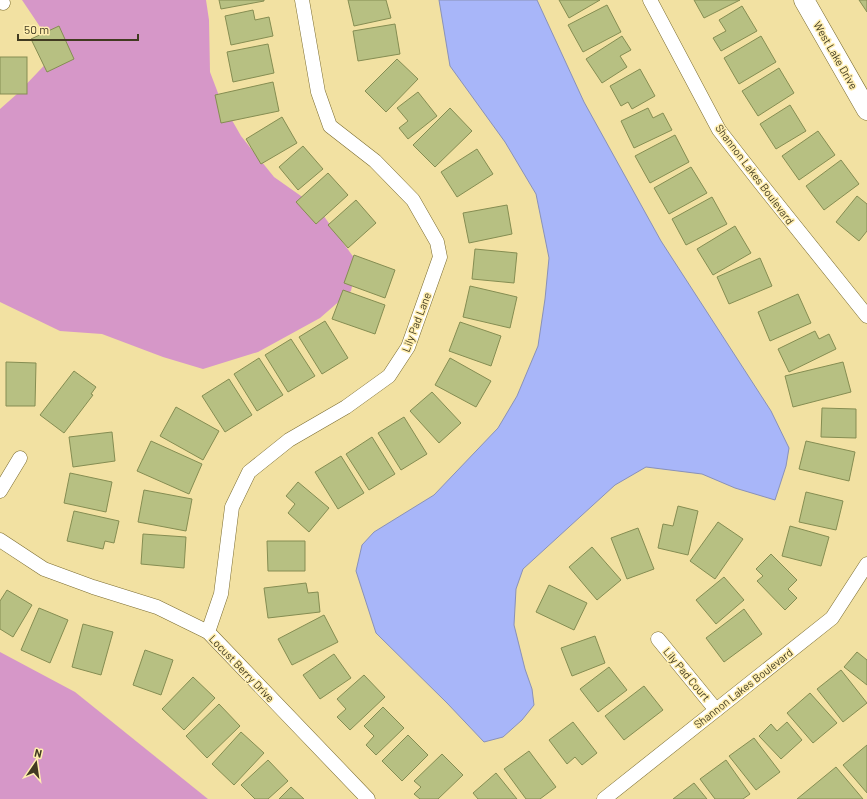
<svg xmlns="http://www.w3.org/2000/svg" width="867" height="799" font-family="Barlow,sans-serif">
	<rect width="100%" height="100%" fill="#f2e1a2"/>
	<g fill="#d697c8">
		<polygon points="22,0 206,0 209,20 210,72 221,101 241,136 274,177 318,208 357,262 351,291 320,318 258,352 203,369 163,357 102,334 60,331 0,302 0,109 17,94 57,52"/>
		<polygon points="0,652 75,692 208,799 0,799"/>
	</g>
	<polygon fill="#a8b6f9" stroke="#8991b8" points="439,0 537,0 584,102 661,241 771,411 789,448 786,466 775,500 735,488 702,474 646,467 615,485 523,569 516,589 514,625 525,669 532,689 534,705 522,720 503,737 484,742 447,703 376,633 356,571 362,545 374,532 434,495 498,428 517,396 538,346 545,299 549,258 536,194 505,142 450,66"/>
	<g fill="#b7c082" stroke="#858d52">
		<polygon points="219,0 264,0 264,1 221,9"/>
		<polygon points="348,0 386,0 391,18 354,26"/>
		<polygon points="559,0 600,0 569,18"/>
		<polygon points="694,0 740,0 704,18"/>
		<polygon points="859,0 867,0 867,12"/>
		<polygon points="607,5 621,32 583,52 568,25"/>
		<polygon points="742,6 757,31 721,51 713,38 726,31 719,20"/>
		<polygon points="253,10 255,20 269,17 273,36 231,45 225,16"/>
		<polygon points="395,24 400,54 358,61 353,31"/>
		<polygon points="59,26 74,59 47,72 31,39"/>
		<polygon points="622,36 631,50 620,56 627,67 602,83 586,59"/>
		<polygon points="761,36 776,62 739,84 724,58"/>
		<polygon points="268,44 274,73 233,82 227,52"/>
		<rect x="0" y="57" width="27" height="37"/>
		<polygon points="397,59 418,79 386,112 365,91"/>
		<polygon points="779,68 794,93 758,116 742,91"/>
		<polygon points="640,69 655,96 632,109 628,102 621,106 610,86"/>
		<polygon points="273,82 279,111 221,123 215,95"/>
		<polygon points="418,92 437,116 408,139 399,128 408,121 397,108"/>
		<polygon points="790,105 806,131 776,149 760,124"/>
		<polygon points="450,108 472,131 435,167 413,145"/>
		<polygon points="648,108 653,118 663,113 672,130 634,148 621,121"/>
		<polygon points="282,117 297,143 261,164 246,139"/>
		<polygon points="818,131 835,155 799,180 782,156"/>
		<polygon points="675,135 689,162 650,183 635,156"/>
		<polygon points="303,146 323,169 298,190 279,167"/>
		<polygon points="477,149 493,174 457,197 441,172"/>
		<polygon points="841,160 859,184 824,210 806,186"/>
		<polygon points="691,167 707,193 669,214 654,188"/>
		<polygon points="328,173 348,195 316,224 296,202"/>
		<polygon points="857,196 867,204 867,231 859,241 836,222"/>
		<polygon points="712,197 727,224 686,245 672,219"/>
		<polygon points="356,200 376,223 348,248 328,225"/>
		<polygon points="507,205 512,234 469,243 463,213"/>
		<polygon points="735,226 751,253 713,275 697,249"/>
		<polygon points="475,249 517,253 514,283 472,279"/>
		<polygon points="354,255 395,270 385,298 344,283"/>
		<polygon points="760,258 772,286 729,304 717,277"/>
		<polygon points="470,286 517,297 510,328 463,317"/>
		<polygon points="343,290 385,305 375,334 332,319"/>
		<polygon points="798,294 811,323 770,341 758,312"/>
		<polygon points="325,321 348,358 322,374 299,337"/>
		<polygon points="460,322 501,336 491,366 449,351"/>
		<polygon points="815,331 819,339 829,334 836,349 789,372 778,349"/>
		<polygon points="291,339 315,376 288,392 265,355"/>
		<polygon points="259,358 283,395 257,411 234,374"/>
		<polygon points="450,358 491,381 476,407 435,385"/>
		<polygon points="6,362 36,363 35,406 6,406"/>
		<polygon points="843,362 851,392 793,407 785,376"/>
		<polygon points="74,371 96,387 91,394 93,395 64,433 40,415"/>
		<polygon points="229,379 252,415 225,432 202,396"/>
		<polygon points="432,392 461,423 439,443 410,411"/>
		<polygon points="176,407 219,431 203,460 160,436"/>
		<polygon points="822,408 856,409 856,438 821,437"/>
		<polygon points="404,417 427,454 401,470 378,433"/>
		<polygon points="112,432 115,461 73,467 69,437"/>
		<polygon points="372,437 395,474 369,490 346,454"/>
		<polygon points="151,441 202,464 189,494 137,471"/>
		<polygon points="806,441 855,452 849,481 799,469"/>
		<polygon points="341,456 364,493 338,509 315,472"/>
		<polygon points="70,473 112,482 106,512 64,503"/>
		<polygon points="298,482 329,508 309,532 288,513 295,504 286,496"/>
		<polygon points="144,490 192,499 186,531 138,522"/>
		<polygon points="806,492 843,501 836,530 799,522"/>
		<polygon points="678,506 698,511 688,555 658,548 663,524 673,526"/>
		<polygon points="74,511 119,521 114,543 105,541 103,549 67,541"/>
		<polygon points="718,522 743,539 715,579 690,561"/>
		<polygon points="790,526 829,537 821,566 782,556"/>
		<polygon points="638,528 654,569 627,579 611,538"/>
		<polygon points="143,534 186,537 184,568 141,564"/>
		<polygon points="267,541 305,541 305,571 268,571"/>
		<polygon points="592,547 621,580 597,600 569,567"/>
		<polygon points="771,554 797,580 788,589 797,598 785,610 757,581 763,576 756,569"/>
		<polygon points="724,577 744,600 716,624 696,600"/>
		<polygon points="306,583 308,593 318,592 320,612 268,618 264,588"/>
		<polygon points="549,585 587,603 574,630 536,612"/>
		<polygon points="7,590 32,605 13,637 0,629 0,601"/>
		<polygon points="39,608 68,620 50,663 21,650"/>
		<polygon points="744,609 762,634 724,662 706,638"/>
		<polygon points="324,615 338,642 292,665 278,639"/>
		<polygon points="83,624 113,632 101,675 72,667"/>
		<polygon points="595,636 605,663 572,676 561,648"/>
		<polygon points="145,650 173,660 161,695 133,685"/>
		<polygon points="857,652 867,660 867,685 844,667"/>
		<polygon points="334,654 351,678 320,699 303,675"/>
		<polygon points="609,667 627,690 598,712 580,689"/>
		<polygon points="841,670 867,703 843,722 817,689"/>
		<polygon points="364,675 385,697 350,730 337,717 346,709 337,699"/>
		<polygon points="193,677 215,698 184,730 162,709"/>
		<polygon points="644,686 663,710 624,740 605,716"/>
		<polygon points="810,693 837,723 813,743 787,713"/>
		<polygon points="219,704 240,726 207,758 186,736"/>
		<polygon points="383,707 404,728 376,755 366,745 374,736 364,726"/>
		<polygon points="573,722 597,753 582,765 575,757 567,764 549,740"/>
		<polygon points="787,722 802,740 781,759 759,736 771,724 777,731"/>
		<polygon points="241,732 264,753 234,785 212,764"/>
		<polygon points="408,735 428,755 402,781 382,761"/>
		<polygon points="754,738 780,772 756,790 729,756"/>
		<polygon points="867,745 867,793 843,765"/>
		<polygon points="529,751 556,787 540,799 526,799 504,769"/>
		<polygon points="442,754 463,775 438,799 420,799 414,794 421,787 414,781"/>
		<polygon points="268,760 288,781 268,799 255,799 241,785"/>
		<polygon points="726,760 750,794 743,799 715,799 700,779"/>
		<polygon points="836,767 863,799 797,799"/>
		<polygon points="496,773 517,799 478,799 473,793"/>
		<polygon points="694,783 707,799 673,799"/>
		<polygon points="291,787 304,799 279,799"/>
	</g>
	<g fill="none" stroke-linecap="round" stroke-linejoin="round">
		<g stroke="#7b6c30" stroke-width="15">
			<g id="street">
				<polyline points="1,0 3,3"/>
				<polyline points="650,0 719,130 758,180 867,316"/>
				<polyline points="0,491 20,458"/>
				<polyline points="0,540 44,569 93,587 157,607 208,632 368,799"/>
				<polyline points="208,632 221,594 232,507 249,472 289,440 346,407 389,376 408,347 440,257 437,242 413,200 375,161 330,126 318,92 302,0"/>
				<polyline points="658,639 716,710"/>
				<polyline points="604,799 832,618 867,564"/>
			</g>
		</g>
		<g stroke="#7b6c30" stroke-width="21">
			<polyline id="secondary" points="804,0 867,110"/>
		</g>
		<use href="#street" stroke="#fff" stroke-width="14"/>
		<use href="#secondary" stroke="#fff" stroke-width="20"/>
	</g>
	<g text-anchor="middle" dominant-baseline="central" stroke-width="3" stroke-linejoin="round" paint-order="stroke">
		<g font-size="11" fill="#413a21" stroke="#ffeeaf">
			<text transform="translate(836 55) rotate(60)">West Lake Drive</text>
			<text transform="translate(755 174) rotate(53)">Shannon Lakes Boulevard</text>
			<text transform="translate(416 322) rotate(-69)">Lily Pad Lane</text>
			<text transform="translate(242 668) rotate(46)">Locust Berry Drive</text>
			<text transform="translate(687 674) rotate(50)">Lily Pad Court</text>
			<text transform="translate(743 688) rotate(-38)">Shannon Lakes Boulevard</text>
		</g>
	</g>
	<g transform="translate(36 763) rotate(13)" stroke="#ffeeaf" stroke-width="3" paint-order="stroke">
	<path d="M0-3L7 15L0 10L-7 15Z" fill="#413a21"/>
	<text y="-6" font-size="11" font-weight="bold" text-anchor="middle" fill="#413a21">N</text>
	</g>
	<path d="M18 34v6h120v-6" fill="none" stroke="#413a21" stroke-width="2"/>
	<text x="24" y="34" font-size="12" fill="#413a21" stroke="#ffeeaf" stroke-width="3" paint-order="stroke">50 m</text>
</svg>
